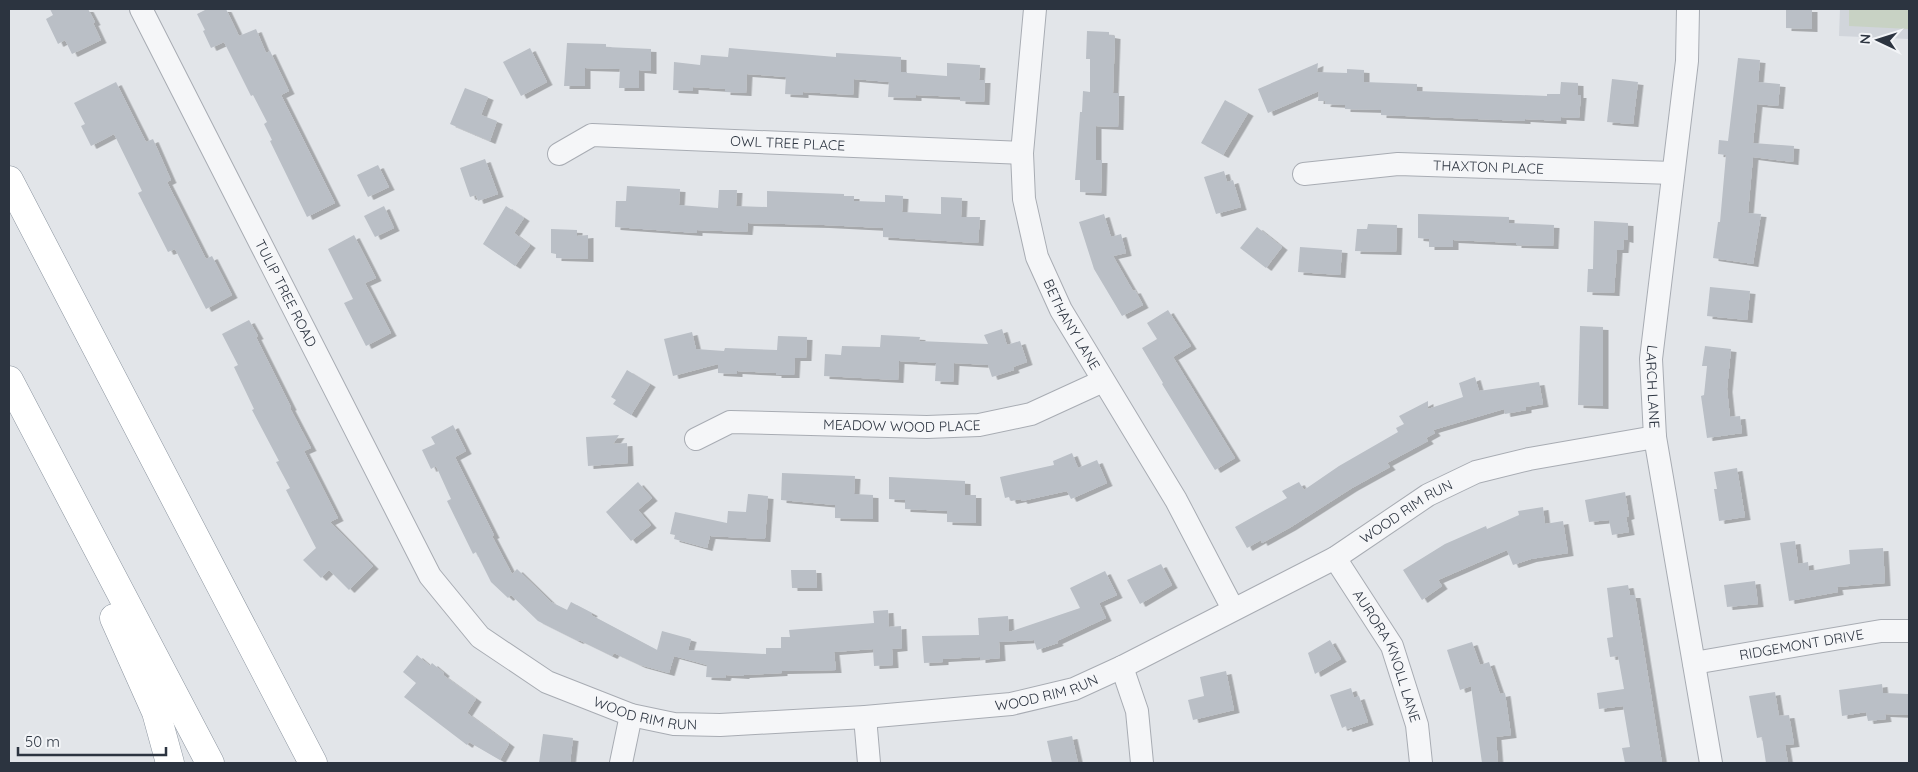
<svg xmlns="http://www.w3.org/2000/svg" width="1918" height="772" font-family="Quicksand,sans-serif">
	<defs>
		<filter id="shadow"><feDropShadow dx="5.5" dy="3" stdDeviation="0" flood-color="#0004"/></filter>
	</defs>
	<rect width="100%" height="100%" fill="#e2e5e9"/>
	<polygon fill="#d1d5db" points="1840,9 1909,9 1909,39 1839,36"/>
	<polygon fill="#c8d2c4" points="1849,9 1909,9 1909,29 1849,26"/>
	<g fill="#babfc6" filter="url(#shadow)">
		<polygon points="50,9 88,9 95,22 93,23 101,40 72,54 65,40 58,44 46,19 53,15"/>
		<polygon points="207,9 226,9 239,36 256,29 266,53 270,51 289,91 281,95 335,203 307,217 270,141 272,140 264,124 267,122 253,95 251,96 224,42 211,48 203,31 205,30 197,14"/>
		<polygon points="1786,9 1812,9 1812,29 1786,28"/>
		<polygon points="1087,31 1109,32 1109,35 1115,36 1113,93 1119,93 1118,127 1096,126 1096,160 1102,160 1101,193 1080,192 1080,180 1075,180 1080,112 1082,112 1083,91 1090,92 1090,59 1086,59"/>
		<polygon points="567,43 606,44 606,47 651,49 651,71 639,70 639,88 619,88 620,69 585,68 585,86 564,86"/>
		<polygon points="530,48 547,82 521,96 503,62"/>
		<polygon points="729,48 836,57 836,53 901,57 901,72 907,72 907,73 947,76 947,63 980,65 979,80 985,80 984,102 960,101 960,97 916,95 916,98 888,97 889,82 854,79 853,95 803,92 803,95 785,94 786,77 747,74 746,93 725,92 725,89 693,87 693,91 673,90 674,62 700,65 701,55 728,57"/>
		<polygon points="1738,58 1760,60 1758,82 1780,84 1778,106 1757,104 1753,143 1794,146 1793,162 1753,157 1748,213 1761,214 1753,264 1713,258 1718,222 1720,222 1726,155 1718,154 1719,140 1728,141"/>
		<polygon points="1318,63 1317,72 1347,73 1347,69 1364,70 1364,82 1417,84 1417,91 1547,96 1547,94 1560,94 1561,82 1578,83 1578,95 1581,95 1579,118 1561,117 1561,121 1525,119 1525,121 1381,115 1381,110 1345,109 1345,105 1325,104 1326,101 1318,101 1319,91 1268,113 1258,89"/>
		<polygon points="1612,79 1638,82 1633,124 1607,122"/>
		<polygon points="116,82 146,142 153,139 171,180 167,182 206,259 212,256 232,295 206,309 175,249 168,252 138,193 142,191 114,134 91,146 81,126 85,124 74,103"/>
		<polygon points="465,88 488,97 481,115 497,121 490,141 450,124"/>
		<polygon points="1225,100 1248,113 1223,155 1201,143"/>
		<polygon points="485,159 498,194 478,201 476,195 470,197 460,168"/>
		<polygon points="378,165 389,187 368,197 357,175"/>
		<polygon points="1224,171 1227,182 1233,180 1241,207 1216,214 1204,177"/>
		<polygon points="627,186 680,189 679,205 718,208 719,190 737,190 736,206 767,207 767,191 844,194 844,196 854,196 854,201 885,202 885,195 903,196 902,212 941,214 941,197 962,198 961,217 980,217 978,243 883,237 883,228 824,225 748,223 747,232 697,230 697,233 615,227 616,201 626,201"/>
		<polygon points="384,206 394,228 375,237 364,216"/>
		<polygon points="506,206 524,218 514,233 530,245 515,266 483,244"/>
		<polygon points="1104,214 1111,237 1121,234 1126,253 1113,256 1133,291 1135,290 1143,305 1122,316 1094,269 1079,222"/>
		<polygon points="1418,214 1509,217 1509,223 1554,225 1553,246 1516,245 1516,243 1453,240 1453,247 1429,247 1429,239 1418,238"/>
		<polygon points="1594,221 1628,223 1628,240 1624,239 1623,250 1617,250 1614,293 1587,292 1588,269 1593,269"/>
		<polygon points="1368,224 1397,225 1396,252 1355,251 1357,229 1367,229"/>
		<polygon points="1257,227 1282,247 1266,268 1240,248"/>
		<polygon points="551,229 577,230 577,236 588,235 588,259 556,258 556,254 551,253"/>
		<polygon points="354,235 376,278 365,283 391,333 366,346 344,303 353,299 328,249"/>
		<polygon points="1300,247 1342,250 1340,275 1298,272"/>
		<polygon points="1710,287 1750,291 1747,320 1707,316"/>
		<polygon points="1168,310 1191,346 1173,357 1235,458 1215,470 1162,384 1163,383 1142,348 1157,339 1147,323"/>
		<polygon points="249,320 258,336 256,337 291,407 290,408 311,448 304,451 338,518 330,522 373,566 349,590 329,570 321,578 303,560 316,548 286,490 290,488 276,462 279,461 252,410 254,409 234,367 238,365 222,334"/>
		<polygon points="1580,326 1603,327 1603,406 1578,405"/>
		<polygon points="1002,329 1007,345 1020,341 1027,362 1013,367 1014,370 992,377 988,365 954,363 953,382 935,381 936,363 899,361 898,380 824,376 825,354 841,355 842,346 880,347 881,335 920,337 919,341 988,344 984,335"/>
		<polygon points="692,332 696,349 724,351 725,348 777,350 778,336 807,337 806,358 795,358 794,375 776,375 776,373 737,371 737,374 718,373 718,364 673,376 664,339"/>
		<polygon points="1705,346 1731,349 1727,389 1730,417 1740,416 1742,433 1707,438 1701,396 1704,395 1707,366 1702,366"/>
		<polygon points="627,370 650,384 631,415 613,404 616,400 611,397"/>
		<polygon points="1475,377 1479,391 1539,382 1543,404 1526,407 1526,410 1505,414 1504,409 1433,430 1435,433 1426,438 1428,441 1387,463 1390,467 1352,488 1291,527 1262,543 1261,540 1247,548 1235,527 1287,498 1282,491 1299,482 1304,490 1339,466 1398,432 1396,428 1404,424 1399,416 1428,401 1428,409 1463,397 1459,383"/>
		<polygon points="453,425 466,451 455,457 494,535 492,536 512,574 517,569 551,602 567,610 571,602 592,613 591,615 657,650 662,631 691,639 688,650 766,654 766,648 781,648 781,637 790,637 789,630 874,623 873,611 888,610 889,627 901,626 902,648 892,649 893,665 874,666 873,649 834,652 836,670 782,671 782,673 744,675 744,676 726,675 725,678 706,677 707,665 674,656 669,673 640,665 614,653 612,656 579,640 578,641 538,621 511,595 508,598 491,582 476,552 473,554 447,501 451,499 436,466 431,469 422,450 435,444 431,437"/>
		<polygon points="619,435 613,444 627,443 628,463 588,466 586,437"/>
		<polygon points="1072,453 1078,468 1097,460 1107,483 1071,499 1067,491 1022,501 1021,499 1011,501 1009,497 1005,498 1000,477 1054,465 1053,461"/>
		<polygon points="1737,468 1745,517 1719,521 1714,489 1717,489 1714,472"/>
		<polygon points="782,473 855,476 854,494 873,495 873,519 835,518 835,505 781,500"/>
		<polygon points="889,477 965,481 965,495 976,495 976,523 947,522 947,511 905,509 905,500 889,499"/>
		<polygon points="638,482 652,498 638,510 651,525 631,541 606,512"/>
		<polygon points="1625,492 1629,516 1626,517 1629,532 1612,535 1609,520 1589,522 1585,500"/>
		<polygon points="748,494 768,496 765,539 710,536 707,548 674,539 675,535 670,534 675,512 727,523 728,511 746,512"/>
		<polygon points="1543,507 1545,524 1563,521 1568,553 1531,559 1513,565 1507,550 1438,580 1442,586 1422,600 1403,570 1445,544 1486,526 1487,529 1519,515 1518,511"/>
		<polygon points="1795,541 1798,564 1808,562 1809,571 1850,564 1849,550 1883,548 1885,583 1837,587 1838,592 1789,601 1780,543"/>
		<polygon points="1161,564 1172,585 1140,604 1127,580"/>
		<polygon points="791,570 816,570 817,588 792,588"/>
		<polygon points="1105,571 1117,595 1099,603 1106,618 1057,641 1058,643 1037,650 1034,640 999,642 1000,658 980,660 980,657 943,659 943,662 924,663 922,636 979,635 978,618 1008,616 1009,632 1080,608 1070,588"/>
		<polygon points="1755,581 1758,604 1727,607 1724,585"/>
		<polygon points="1628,585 1630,595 1635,595 1662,763 1625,763 1622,748 1630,747 1623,706 1599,709 1597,693 1624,689 1618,656 1610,657 1607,638 1613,637 1607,588"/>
		<polygon points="1330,640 1341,659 1315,674 1308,653"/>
		<polygon points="1472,642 1480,665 1489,662 1500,694 1505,693 1511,735 1496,737 1498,763 1482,763 1471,686 1460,690 1447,650"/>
		<polygon points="417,655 430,666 432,663 444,673 443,675 476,699 467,713 509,744 500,760 469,742 467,745 404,697 416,683 403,672"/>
		<polygon points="1226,671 1234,710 1193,720 1188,700 1204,696 1200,677"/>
		<polygon points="1882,684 1883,693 1909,694 1909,715 1885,714 1886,719 1868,721 1866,712 1842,716 1839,690"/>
		<polygon points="1351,688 1354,698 1359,696 1368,722 1347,729 1346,726 1342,728 1330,695"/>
		<polygon points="1775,692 1779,716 1789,715 1794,744 1785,745 1788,763 1766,763 1762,737 1757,738 1749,696"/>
		<polygon points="543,734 573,738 570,763 539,763"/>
		<polygon points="1072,736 1078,763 1052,763 1047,741"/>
	</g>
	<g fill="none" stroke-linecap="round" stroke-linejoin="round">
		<g stroke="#a8acb3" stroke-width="24">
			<g id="minor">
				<path id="s1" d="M141 9 430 576 480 637 547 682 631 715 674 724 720 725 865 717 1011 704 1074 689 1122 667 1335 558 1428 495 1476 472 1529 459 1655 437"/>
				<path id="s2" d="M1035 9 1022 153 1024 199 1037 257 1061 310 1176 500 1233 609"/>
				<path id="s3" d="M1688 9 1687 61 1651 359 1655 437 1711 763"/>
				<path id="s4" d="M559 154 592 135 1022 153"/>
				<path id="s5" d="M1304 174 1398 164 1673 173"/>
				<path id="s6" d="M696 439 730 422 927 427 979 425 1031 414 1103 381"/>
				<path id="s7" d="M1335 558 1392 646 1417 725 1421 763"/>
				<path id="s8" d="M1694 663 1881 631H1909"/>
				<polyline points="1122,667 1137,711 1142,763"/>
				<polyline points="865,717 869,763"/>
				<polyline points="621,763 631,715"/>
			</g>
		</g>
		<g stroke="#8b949f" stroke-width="29">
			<g id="highway">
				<polyline points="9,180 313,763"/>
				<polyline points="9,380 210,763"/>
				<polyline points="114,618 156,712 170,763"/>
			</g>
		</g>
		<use href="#minor" stroke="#f5f6f8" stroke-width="22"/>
		<use href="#highway" stroke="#fff" stroke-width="28"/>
	</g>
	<g text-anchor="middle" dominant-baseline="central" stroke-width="4.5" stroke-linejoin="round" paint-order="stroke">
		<g font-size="14" fill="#2c3440" stroke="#f2f4f7">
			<text stroke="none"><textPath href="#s4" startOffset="234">OWL TREE PLACE</textPath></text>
			<text stroke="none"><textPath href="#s5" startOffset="185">THAXTON PLACE</textPath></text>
			<text stroke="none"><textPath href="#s1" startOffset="319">TULIP TREE ROAD</textPath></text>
			<text stroke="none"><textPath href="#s2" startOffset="326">BETHANY LANE</textPath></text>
			<text stroke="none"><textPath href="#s3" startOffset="380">LARCH LANE</textPath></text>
			<text stroke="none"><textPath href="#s6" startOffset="210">MEADOW WOOD PLACE</textPath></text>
			<text stroke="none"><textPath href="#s1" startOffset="1710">WOOD RIM RUN</textPath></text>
			<text stroke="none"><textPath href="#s8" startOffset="109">RIDGEMONT DRIVE</textPath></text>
			<text stroke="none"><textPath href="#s7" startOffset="112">AURORA KNOLL LANE</textPath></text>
			<text stroke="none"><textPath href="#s1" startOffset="1305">WOOD RIM RUN</textPath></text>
			<text stroke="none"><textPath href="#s1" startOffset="900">WOOD RIM RUN</textPath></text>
		</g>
	</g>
	<rect width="1918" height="772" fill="none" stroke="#2c3440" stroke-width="20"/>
	<g transform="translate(1878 40) rotate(274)" stroke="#f2f4f7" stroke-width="4" paint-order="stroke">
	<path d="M0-4L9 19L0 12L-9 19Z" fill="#2c3440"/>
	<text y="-8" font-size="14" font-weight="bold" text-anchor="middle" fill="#2c3440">N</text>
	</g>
	<path d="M18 747v8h148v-8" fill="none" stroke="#2c3440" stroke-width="2.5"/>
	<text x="25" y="747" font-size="15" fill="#2c3440" stroke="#f2f4f7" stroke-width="4" paint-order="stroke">50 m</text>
</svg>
